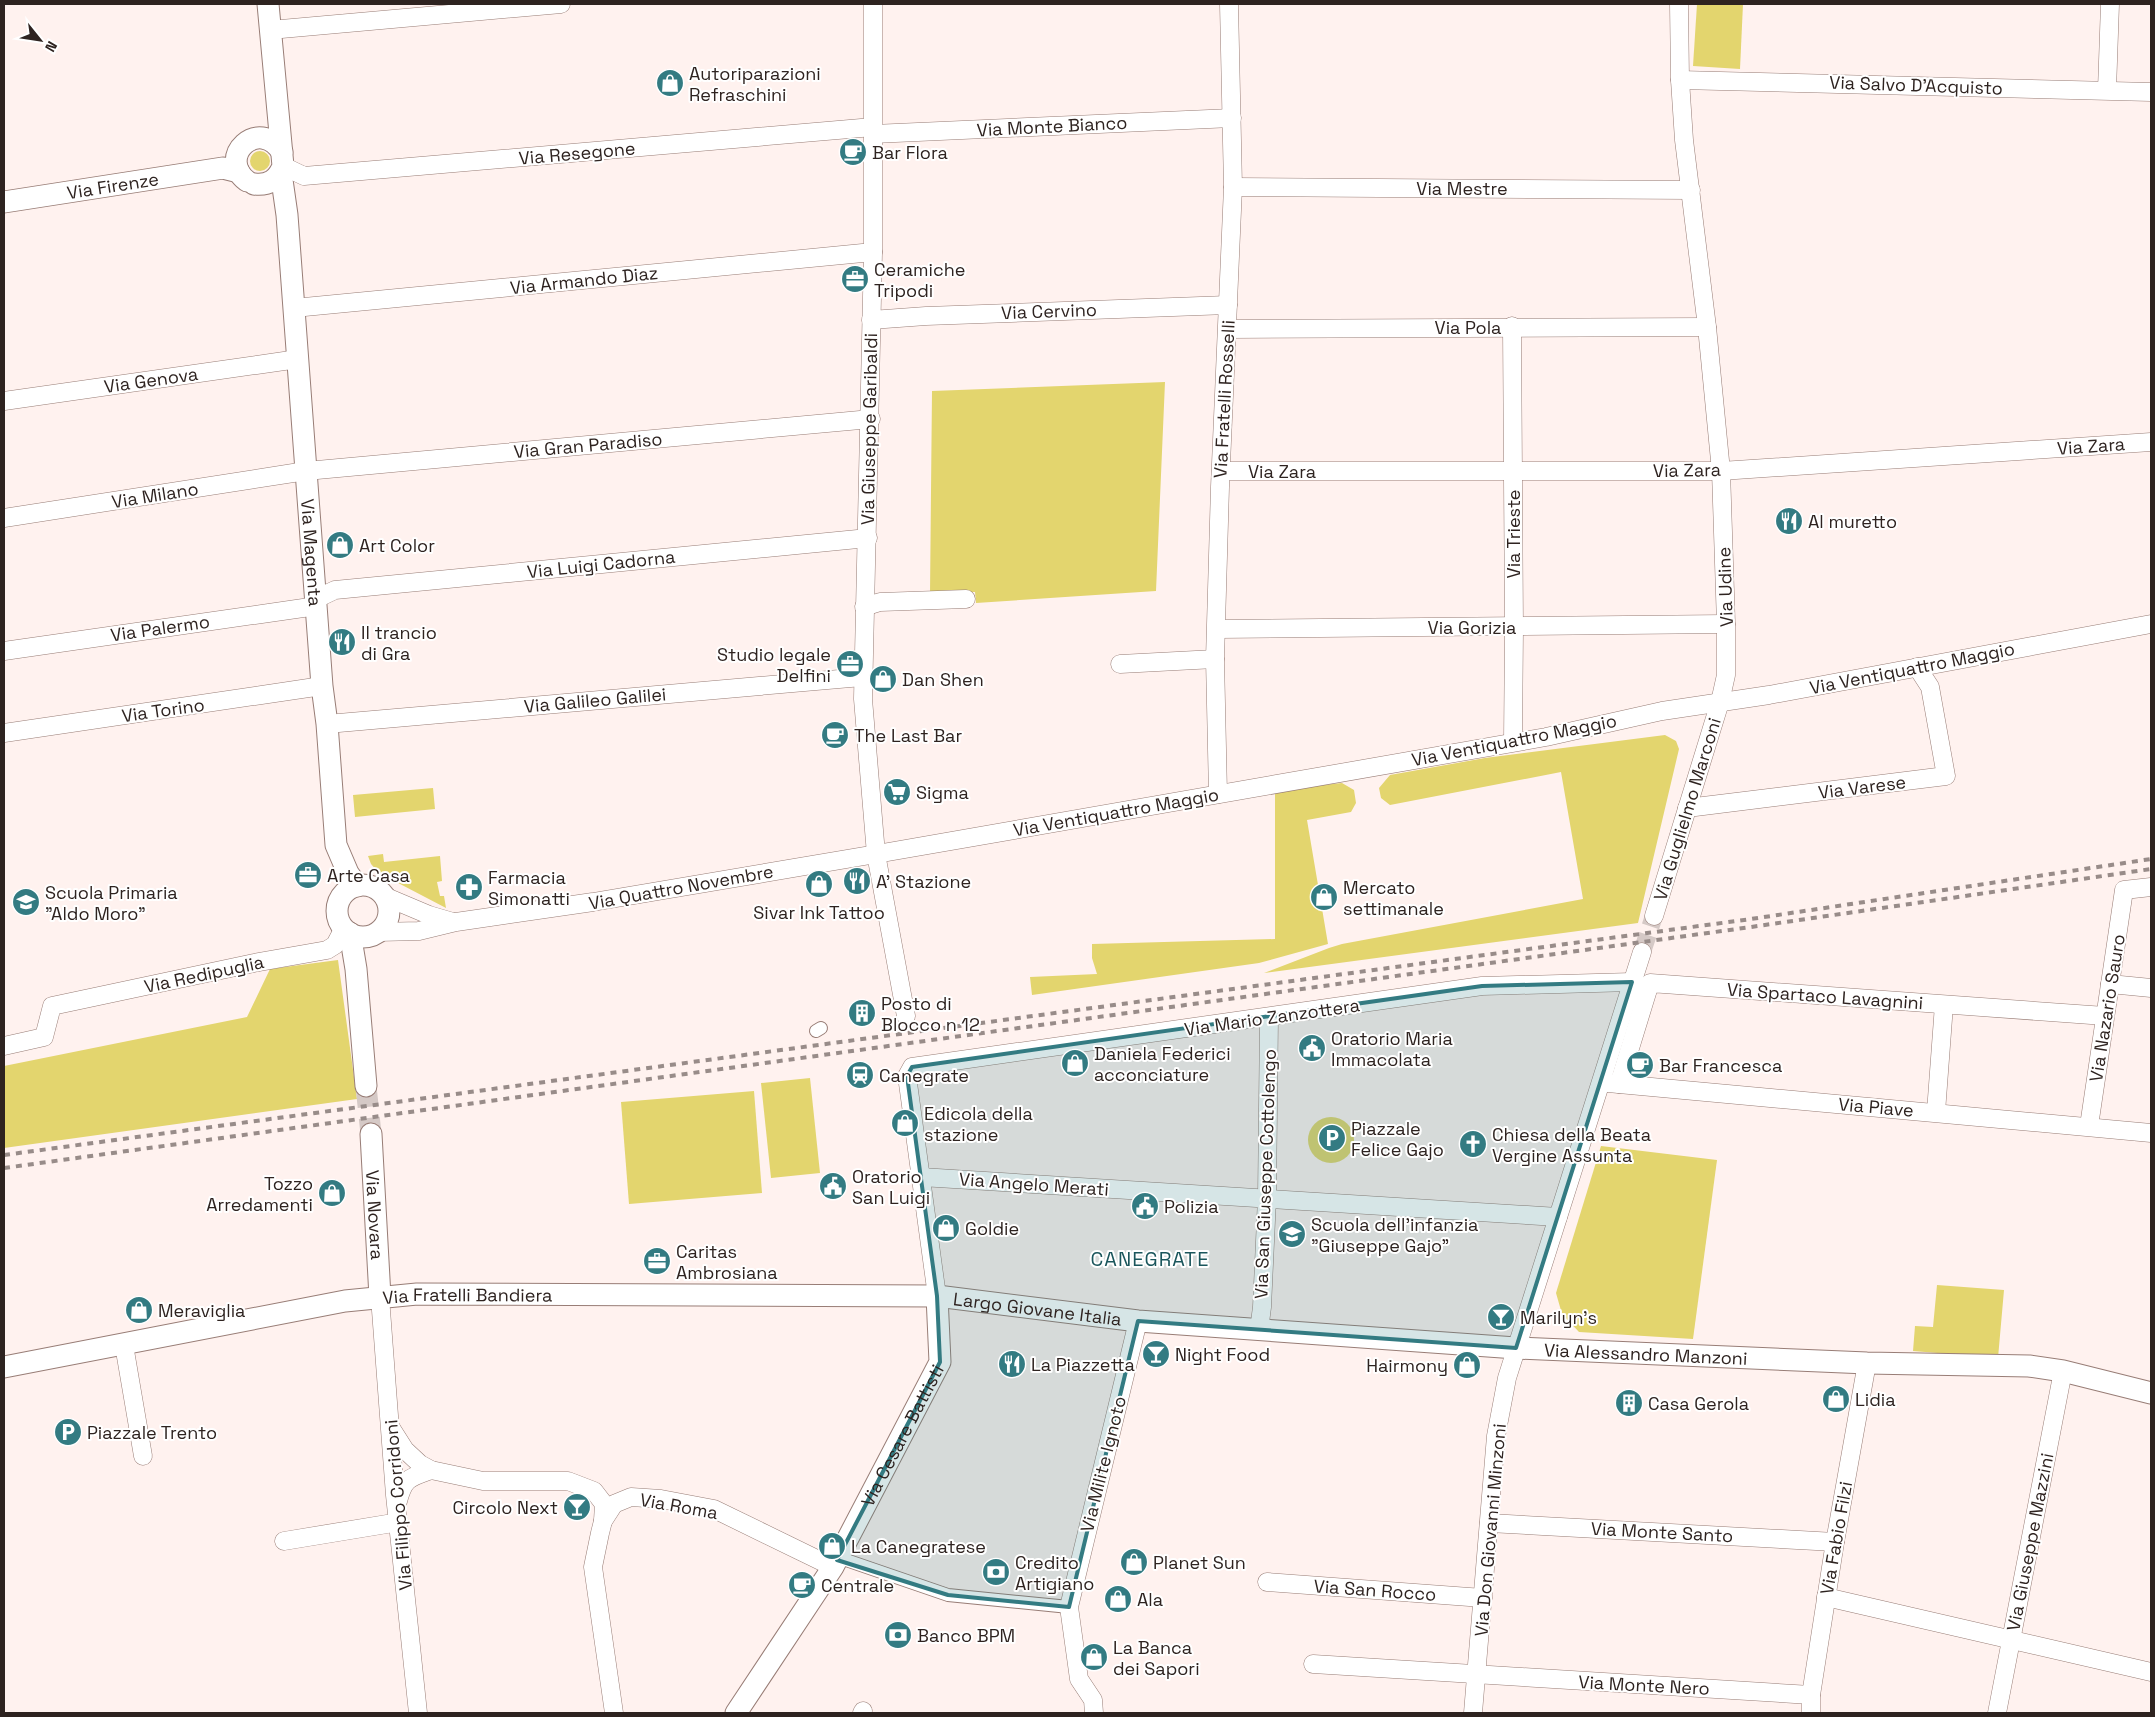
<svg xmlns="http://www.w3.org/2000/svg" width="2155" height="1717" font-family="'Space Grotesk',sans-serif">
	<rect width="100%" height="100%" fill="#fff2ef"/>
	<g fill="#e3d56e">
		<polygon points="1697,4 1743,4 1740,69 1693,66"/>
		<circle cx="260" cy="161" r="10"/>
		<polygon points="1165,382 1156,591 976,603 975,592 930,594 932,391"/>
		<polygon points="1665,735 1676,741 1679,749 1638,923 1264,973 1329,948 1342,944 1583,899 1561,772 1390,805 1381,798 1379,788 1390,775 1485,758"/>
		<polygon points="1342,783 1354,790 1356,803 1351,812 1307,820 1328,944 1259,963 1032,995 1030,977 1097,974 1092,958 1092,944 1275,939 1275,790"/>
		<polygon points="433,788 435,809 355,817 353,795"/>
		<polygon points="383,854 384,862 440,856 442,881 437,882 440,896 444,896 446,908 379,873 371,864 368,856"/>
		<polygon points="338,960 357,1099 4,1148 4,1066 247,1017 270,969"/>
		<polygon points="810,1078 820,1173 771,1178 761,1083"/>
		<polygon points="754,1091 762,1193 629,1204 621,1102"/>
		<circle cx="1331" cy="1140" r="23"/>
		<polygon points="1601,1146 1717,1160 1693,1339 1579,1332 1562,1314 1556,1293"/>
		<polygon points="1937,1285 2004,1290 1998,1358 1913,1351 1915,1326 1933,1327"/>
	</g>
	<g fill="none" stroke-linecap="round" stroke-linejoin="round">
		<polyline stroke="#d5c9c6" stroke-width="18" stroke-dasharray="18 9" stroke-linecap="butt" points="1642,952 1654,916"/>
		<polyline stroke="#d5c9c6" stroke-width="21" stroke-dasharray="21 11" stroke-linecap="butt" points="366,1086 371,1134"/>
		<g stroke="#987d76" stroke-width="14">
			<g id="pedestrian">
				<polyline points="816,1031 821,1028"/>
				<polyline points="837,1560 843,1559 948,1595 1069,1607"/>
			</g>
		</g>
		<g stroke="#987d76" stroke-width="19">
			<g id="minor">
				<polyline points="873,4 873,252 863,699 876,854 906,1016"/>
				<polyline points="270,30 561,4"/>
				<polyline points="1680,80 2151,92"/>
				<polyline points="2107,90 2110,4"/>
				<polyline points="873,134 1232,118"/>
				<polyline points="283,166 304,176 873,127"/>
				<polyline points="1233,187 1691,190"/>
				<polyline points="294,308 873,252"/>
				<polyline points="871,320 926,316 1228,305"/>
				<polyline points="1512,326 1514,628 1513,742"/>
				<polyline points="1228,329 1707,327"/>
				<polyline points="4,401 298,359"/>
				<polyline points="1221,471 1721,471 2151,442"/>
				<polyline points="4,518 306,471 871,419"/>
				<polyline points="316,599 335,590 868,538"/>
				<polyline points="864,607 880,602 966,599"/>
				<polyline points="1217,629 1726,624"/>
				<polyline points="4,651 317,606"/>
				<polyline points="1120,664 1215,659"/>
				<polyline points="327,724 862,677"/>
				<polyline points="4,733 322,686"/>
				<polyline points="1218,794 1215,659 1220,487 1233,187 1229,4"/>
				<polyline points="1687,808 1946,776 1930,687 1917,667"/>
				<polyline points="384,896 429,915 453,922"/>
				<polyline points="1654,916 1720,702 1726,675 1726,624 1721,471 1707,327 1684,140 1680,80 1679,4"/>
				<polyline points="378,932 419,931 456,922 593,902 888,852 1546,737 1662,711 1769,695 2151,624"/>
				<polyline points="2110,984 2151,988"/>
				<polyline points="4,1046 44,1037 52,1006 254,963 327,950 335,945 344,928"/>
				<polyline points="1608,1083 2151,1133"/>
				<polyline points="1619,1084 1650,983 2105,1016"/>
				<polyline points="1936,1112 1944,1005"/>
				<polyline points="2089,1126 2124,890 2151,887"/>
				<polyline points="921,1177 1558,1217"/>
				<polyline points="937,1296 907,1076 912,1067 1482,986 1632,982"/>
				<polyline points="380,1297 395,1495 418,1713"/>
				<polyline points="1259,1330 1262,1307 1267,1198 1269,1017"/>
				<polyline points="124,1345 143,1456"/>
				<polyline points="391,1428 405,1450 420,1464 431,1470 483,1481 568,1481 594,1491 604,1504 603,1521"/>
				<path d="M398 1501C404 1478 409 1478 431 1470"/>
				<polyline points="1489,1523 1835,1542"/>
				<polyline points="284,1541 399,1522"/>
				<polyline points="1267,1582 1483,1598"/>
				<polyline points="1826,1597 2151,1672"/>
				<polyline points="1313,1664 1811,1695"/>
				<polyline points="614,1713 593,1567 600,1533 603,1521 614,1504 631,1497 661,1499 714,1509 833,1567"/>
				<polyline points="862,1713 863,1711"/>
				<polyline points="1094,1713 1093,1700 1079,1679 1069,1607 1138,1321"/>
				<polyline points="1473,1713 1496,1436 1507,1378 1642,952"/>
				<polyline points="1811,1713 1811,1695 1835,1542 1867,1363"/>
				<polyline points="1997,1713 2063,1371"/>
			</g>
		</g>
		<g stroke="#987d76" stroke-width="23">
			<g id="tertiary">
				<path id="s1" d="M281 173 287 215 322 686 327 724 336 845 348 873 357 886"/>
				<path d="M247 181C216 157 259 116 282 152"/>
				<path d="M254 184C269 186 278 179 283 166L268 4"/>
				<path id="s2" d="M4 202 223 168 239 172"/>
				<circle cx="363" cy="911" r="26"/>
				<polyline points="350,933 356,969 366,1086"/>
				<path id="s3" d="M371 1134 380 1297"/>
				<path id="s4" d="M4 1367 345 1301 417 1294 937 1296 1138 1321 1516 1348 1867 1363 2029 1366 2063 1371 2151 1393"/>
				<path id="s5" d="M736 1713 833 1567 940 1362 937 1296"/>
			</g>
		</g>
		<use href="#pedestrian" stroke="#fff" stroke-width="12"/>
		<use href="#minor" stroke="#fff" stroke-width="18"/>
		<use href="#tertiary" stroke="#fff" stroke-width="21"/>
		<g stroke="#988c89" stroke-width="4" stroke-dasharray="6 6" stroke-linecap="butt">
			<polyline points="4,1155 1751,919 2151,859"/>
			<polyline points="4,1168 1751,927 2151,869"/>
		</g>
	</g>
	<path fill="#337b82" fill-opacity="0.2" stroke="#337b82" stroke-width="4" stroke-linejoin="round" d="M1632 982 1516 1348 1138 1321 1069 1607 948 1595 837 1560 940 1362 937 1296 907 1076 912 1067 1482 986Z"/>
	<defs>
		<g id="shop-disc" transform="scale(1.4375)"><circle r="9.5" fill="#337b82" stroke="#fff"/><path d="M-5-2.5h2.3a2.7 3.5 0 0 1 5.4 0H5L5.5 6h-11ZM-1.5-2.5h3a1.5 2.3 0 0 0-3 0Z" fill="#fff"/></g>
		<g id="cafe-disc" transform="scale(1.4375)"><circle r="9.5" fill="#337b82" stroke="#fff"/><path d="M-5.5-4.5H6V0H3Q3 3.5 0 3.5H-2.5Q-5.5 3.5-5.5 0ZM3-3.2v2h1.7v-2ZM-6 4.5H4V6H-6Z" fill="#fff"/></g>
		<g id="office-disc" transform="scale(1.4375)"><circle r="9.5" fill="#337b82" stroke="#fff"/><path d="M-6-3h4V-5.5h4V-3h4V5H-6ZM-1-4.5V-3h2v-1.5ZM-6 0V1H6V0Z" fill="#fff"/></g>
		<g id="restaurant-disc" transform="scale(1.4375)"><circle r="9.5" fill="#337b82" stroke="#fff"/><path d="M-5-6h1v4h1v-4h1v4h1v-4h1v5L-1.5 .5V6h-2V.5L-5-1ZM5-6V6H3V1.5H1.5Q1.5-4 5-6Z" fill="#fff"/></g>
		<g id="supermarket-disc" transform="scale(1.4375)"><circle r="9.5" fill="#337b82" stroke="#fff"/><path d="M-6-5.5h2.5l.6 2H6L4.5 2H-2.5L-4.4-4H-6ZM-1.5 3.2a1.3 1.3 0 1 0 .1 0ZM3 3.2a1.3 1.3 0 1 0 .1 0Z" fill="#fff"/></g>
		<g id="pharmacy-disc" transform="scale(1.4375)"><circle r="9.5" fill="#337b82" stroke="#fff"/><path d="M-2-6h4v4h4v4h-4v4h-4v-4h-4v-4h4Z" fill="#fff"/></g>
		<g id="school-disc" transform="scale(1.4375)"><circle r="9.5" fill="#337b82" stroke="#fff"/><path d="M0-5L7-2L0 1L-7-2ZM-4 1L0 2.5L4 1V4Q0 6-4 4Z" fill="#fff"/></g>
		<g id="building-disc" transform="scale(1.4375)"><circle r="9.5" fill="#337b82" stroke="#fff"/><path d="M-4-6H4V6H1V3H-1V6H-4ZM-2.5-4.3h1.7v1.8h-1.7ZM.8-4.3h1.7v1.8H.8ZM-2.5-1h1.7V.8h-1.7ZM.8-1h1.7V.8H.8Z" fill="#fff"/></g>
		<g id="civic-disc" transform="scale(1.4375)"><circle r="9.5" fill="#337b82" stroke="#fff"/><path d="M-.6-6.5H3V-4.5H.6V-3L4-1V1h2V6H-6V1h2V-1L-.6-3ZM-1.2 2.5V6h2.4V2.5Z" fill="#fff"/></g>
		<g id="station-disc" transform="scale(1.4375)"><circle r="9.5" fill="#337b82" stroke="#fff"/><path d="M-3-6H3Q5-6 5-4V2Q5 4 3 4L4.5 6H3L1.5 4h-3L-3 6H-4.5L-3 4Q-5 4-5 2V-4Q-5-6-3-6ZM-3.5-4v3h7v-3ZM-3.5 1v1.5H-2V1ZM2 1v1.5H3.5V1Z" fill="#fff"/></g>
		<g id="parking-disc" transform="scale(1.4375)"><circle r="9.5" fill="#337b82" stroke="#fff"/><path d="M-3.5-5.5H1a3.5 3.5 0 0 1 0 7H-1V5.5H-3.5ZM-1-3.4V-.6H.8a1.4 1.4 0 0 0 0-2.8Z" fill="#fff"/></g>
		<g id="church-disc" transform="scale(1.4375)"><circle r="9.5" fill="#337b82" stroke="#fff"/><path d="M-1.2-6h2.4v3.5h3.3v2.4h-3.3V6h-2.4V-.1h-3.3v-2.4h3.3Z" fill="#fff"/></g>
		<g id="bar-disc" transform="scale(1.4375)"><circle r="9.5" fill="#337b82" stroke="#fff"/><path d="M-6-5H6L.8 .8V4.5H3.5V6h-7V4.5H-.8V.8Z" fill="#fff"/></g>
		<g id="bank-disc" transform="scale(1.4375)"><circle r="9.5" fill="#337b82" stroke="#fff"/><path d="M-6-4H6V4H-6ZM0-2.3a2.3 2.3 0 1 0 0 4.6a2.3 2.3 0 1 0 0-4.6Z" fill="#fff"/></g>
	</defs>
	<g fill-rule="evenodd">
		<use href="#shop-disc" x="670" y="83"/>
		<use href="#cafe-disc" x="853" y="152"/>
		<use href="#office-disc" x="855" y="279"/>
		<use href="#restaurant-disc" x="1789" y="521"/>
		<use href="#shop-disc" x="340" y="545"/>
		<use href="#restaurant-disc" x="342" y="642"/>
		<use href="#office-disc" x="850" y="664"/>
		<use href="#shop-disc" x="883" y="679"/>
		<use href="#cafe-disc" x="835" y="735"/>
		<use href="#supermarket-disc" x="897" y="792"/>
		<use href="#office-disc" x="308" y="875"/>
		<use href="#restaurant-disc" x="857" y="881"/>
		<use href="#shop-disc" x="819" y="884"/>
		<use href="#pharmacy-disc" x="469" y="887"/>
		<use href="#shop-disc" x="1324" y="897"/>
		<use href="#school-disc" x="26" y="902"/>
		<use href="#building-disc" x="862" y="1013"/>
		<use href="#civic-disc" x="1312" y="1048"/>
		<use href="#shop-disc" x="1075" y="1063"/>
		<use href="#cafe-disc" x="1640" y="1065"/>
		<use href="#station-disc" x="860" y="1075"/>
		<use href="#shop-disc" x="905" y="1123"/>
		<use href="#parking-disc" x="1332" y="1138"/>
		<use href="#church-disc" x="1473" y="1144"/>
		<use href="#civic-disc" x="833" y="1186"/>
		<use href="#shop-disc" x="332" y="1193"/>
		<use href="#civic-disc" x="1145" y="1206"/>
		<use href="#shop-disc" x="946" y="1228"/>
		<use href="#school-disc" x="1292" y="1234"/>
		<use href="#office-disc" x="657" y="1261"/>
		<use href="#shop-disc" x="139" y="1310"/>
		<use href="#bar-disc" x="1501" y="1317"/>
		<use href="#bar-disc" x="1156" y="1354"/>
		<use href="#restaurant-disc" x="1012" y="1364"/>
		<use href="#shop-disc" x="1467" y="1365"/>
		<use href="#shop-disc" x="1836" y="1399"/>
		<use href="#building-disc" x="1629" y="1403"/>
		<use href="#parking-disc" x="68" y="1432"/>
		<use href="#bar-disc" x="577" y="1507"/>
		<use href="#shop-disc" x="832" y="1546"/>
		<use href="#shop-disc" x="1134" y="1562"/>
		<use href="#bank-disc" x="996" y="1572"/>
		<use href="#cafe-disc" x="802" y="1585"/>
		<use href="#shop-disc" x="1118" y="1599"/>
		<use href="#bank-disc" x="898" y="1635"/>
		<use href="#shop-disc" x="1094" y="1657"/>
	</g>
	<g text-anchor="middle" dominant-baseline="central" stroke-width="4" stroke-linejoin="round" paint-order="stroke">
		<g font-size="18" fill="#2e2320" stroke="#fff" text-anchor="start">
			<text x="689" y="73">Autoriparazioni<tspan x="689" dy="21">Refraschini</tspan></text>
			<text x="872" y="152">Bar Flora</text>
			<text x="874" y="269">Ceramiche<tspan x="874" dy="21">Tripodi</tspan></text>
			<text x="1808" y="521">Al muretto</text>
			<text x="359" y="545">Art Color</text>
			<text x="361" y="632">Il trancio<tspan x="361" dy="21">di Gra</tspan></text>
			<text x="831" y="654" text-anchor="end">Studio legale<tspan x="831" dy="21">Delfini</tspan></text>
			<text x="902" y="679">Dan Shen</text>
			<text x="854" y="735">The Last Bar</text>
			<text x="916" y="792">Sigma</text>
			<text x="327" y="875">Arte Casa</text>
			<text x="488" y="877">Farmacia<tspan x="488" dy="21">Simonatti</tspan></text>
			<text x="876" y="881">A' Stazione</text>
			<text x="1343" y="887">Mercato<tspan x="1343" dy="21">settimanale</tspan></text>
			<text x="45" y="892">Scuola Primaria<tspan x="45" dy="21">"Aldo Moro"</tspan></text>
			<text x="819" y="912" text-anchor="middle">Sivar Ink Tattoo</text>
			<text x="881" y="1003">Posto di<tspan x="881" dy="21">Blocco n 12</tspan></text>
			<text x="1331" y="1038">Oratorio Maria<tspan x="1331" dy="21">Immacolata</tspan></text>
			<text x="1094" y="1053">Daniela Federici<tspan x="1094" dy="21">acconciature</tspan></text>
			<text x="1659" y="1065">Bar Francesca</text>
			<text x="879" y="1075">Canegrate</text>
			<text x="924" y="1113">Edicola della<tspan x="924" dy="21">stazione</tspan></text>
			<text x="1351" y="1128">Piazzale<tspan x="1351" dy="21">Felice Gajo</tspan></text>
			<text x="1492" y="1134">Chiesa della Beata<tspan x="1492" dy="21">Vergine Assunta</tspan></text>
			<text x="852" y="1176">Oratorio<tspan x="852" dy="21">San Luigi</tspan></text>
			<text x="313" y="1183" text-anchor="end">Tozzo<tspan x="313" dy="21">Arredamenti</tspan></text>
			<text x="1164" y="1206">Polizia</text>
			<text x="1311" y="1224">Scuola dell'infanzia<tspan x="1311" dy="21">"Giuseppe Gajo"</tspan></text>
			<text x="965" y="1228">Goldie</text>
			<text x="676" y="1251">Caritas<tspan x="676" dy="21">Ambrosiana</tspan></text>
			<text x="158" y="1310">Meraviglia</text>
			<text x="1520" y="1317">Marilyn's</text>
			<text x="1175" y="1354">Night Food</text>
			<text x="1031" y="1364">La Piazzetta</text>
			<text x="1448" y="1365" text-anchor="end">Hairmony</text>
			<text x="1855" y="1399">Lidia</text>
			<text x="1648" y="1403">Casa Gerola</text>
			<text x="87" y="1432">Piazzale Trento</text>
			<text x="558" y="1507" text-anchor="end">Circolo Next</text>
			<text x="851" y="1546">La Canegratese</text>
			<text x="1015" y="1562">Credito<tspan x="1015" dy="21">Artigiano</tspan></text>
			<text x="1153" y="1562">Planet Sun</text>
			<text x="821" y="1585">Centrale</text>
			<text x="1137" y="1599">Ala</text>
			<text x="917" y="1635">Banco BPM</text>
			<text x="1113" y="1647">La Banca<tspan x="1113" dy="21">dei Sapori</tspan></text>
		</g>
		<g font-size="18" fill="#2e2320" stroke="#fff">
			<text transform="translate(1916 85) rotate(2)">Via Salvo D'Acquisto</text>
			<text transform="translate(1052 126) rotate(-3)">Via Monte Bianco</text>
			<text transform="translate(577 153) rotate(-5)">Via Resegone</text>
			<text stroke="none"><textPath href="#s2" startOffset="110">Via Firenze</textPath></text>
			<text x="1462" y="188">Via Mestre</text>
			<text transform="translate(584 280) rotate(-6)">Via Armando Diaz</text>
			<text transform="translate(1049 311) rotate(-2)">Via Cervino</text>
			<text x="1468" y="327">Via Pola</text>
			<text transform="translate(151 380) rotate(-8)">Via Genova</text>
			<text transform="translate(1224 399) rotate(-87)">Via Fratelli Rosselli</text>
			<text transform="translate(869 429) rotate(-89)">Via Giuseppe Garibaldi</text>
			<text transform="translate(588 445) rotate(-5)">Via Gran Paradiso</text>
			<text transform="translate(2091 446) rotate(-4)">Via Zara</text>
			<text transform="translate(1687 470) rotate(-1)">Via Zara</text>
			<text x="1282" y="471">Via Zara</text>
			<text transform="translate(155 495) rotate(-9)">Via Milano</text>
			<text transform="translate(1513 534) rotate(-90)">Via Trieste</text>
			<text stroke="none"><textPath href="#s1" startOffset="381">Via Magenta</textPath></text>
			<text transform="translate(601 564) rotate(-6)">Via Luigi Cadorna</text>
			<text transform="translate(1725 587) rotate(-92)">Via Udine</text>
			<text x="1472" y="627">Via Gorizia</text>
			<text transform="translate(160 628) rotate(-8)">Via Palermo</text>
			<text transform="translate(1912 668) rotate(-11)">Via Ventiquattro Maggio</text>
			<text transform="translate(595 700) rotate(-5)">Via Galileo Galilei</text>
			<text transform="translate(163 710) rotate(-8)">Via Torino</text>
			<text transform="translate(1514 740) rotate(-11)">Via Ventiquattro Maggio</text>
			<text transform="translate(1862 787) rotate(-7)">Via Varese</text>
			<text transform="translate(1687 809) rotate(-73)">Via Guglielmo Marconi</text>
			<text transform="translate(1116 812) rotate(-10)">Via Ventiquattro Maggio</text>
			<text transform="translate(681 887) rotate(-10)">Via Quattro Novembre</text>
			<text transform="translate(204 974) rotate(-12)">Via Redipuglia</text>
			<text transform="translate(1825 996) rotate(4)">Via Spartaco Lavagnini</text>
			<text transform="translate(2107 1008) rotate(-81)">Via Nazario Sauro</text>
			<text transform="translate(1272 1017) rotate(-8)">Via Mario Zanzottera</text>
			<text transform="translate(1876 1107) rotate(5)">Via Piave</text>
			<text transform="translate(1265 1174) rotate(-88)">Via San Giuseppe Cottolengo</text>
			<text transform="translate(1034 1184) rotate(4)">Via Angelo Merati</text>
			<text stroke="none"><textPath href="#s3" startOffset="81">Via Novara</textPath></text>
			<text stroke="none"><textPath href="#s4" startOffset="470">Via Fratelli Bandiera</textPath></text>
			<text stroke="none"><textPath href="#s4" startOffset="1041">Largo Giovane Italia</textPath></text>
			<text stroke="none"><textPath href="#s4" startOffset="1651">Via Alessandro Manzoni</textPath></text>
			<text stroke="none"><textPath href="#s5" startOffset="324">Via Cesare Battisti</textPath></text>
			<text transform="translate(1103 1464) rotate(-76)">Via Milite Ignoto</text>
			<text transform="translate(398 1505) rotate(-95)">Via Filippo Corridoni</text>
			<text transform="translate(679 1506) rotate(10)">Via Roma</text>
			<text transform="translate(1490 1530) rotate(-85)">Via Don Giovanni Minzoni</text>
			<text transform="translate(1662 1532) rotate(3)">Via Monte Santo</text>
			<text transform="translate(1836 1538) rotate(-80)">Via Fabio Filzi</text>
			<text transform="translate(2030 1542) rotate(-79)">Via Giuseppe Mazzini</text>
			<text transform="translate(1375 1590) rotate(4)">Via San Rocco</text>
			<text transform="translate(1644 1685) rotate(3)">Via Monte Nero</text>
		</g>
		<g font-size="20" letter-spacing="1" fill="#1b565c" stroke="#fff">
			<text x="1150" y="1259">CANEGRATE</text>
		</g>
	</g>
	<rect width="2155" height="1717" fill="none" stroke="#2e2320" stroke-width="10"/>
	<g transform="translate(40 40) rotate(120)" stroke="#ffffff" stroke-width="4" paint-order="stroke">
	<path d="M0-4L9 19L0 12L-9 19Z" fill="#2e2320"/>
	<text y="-8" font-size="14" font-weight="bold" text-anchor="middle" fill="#2e2320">N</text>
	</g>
</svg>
